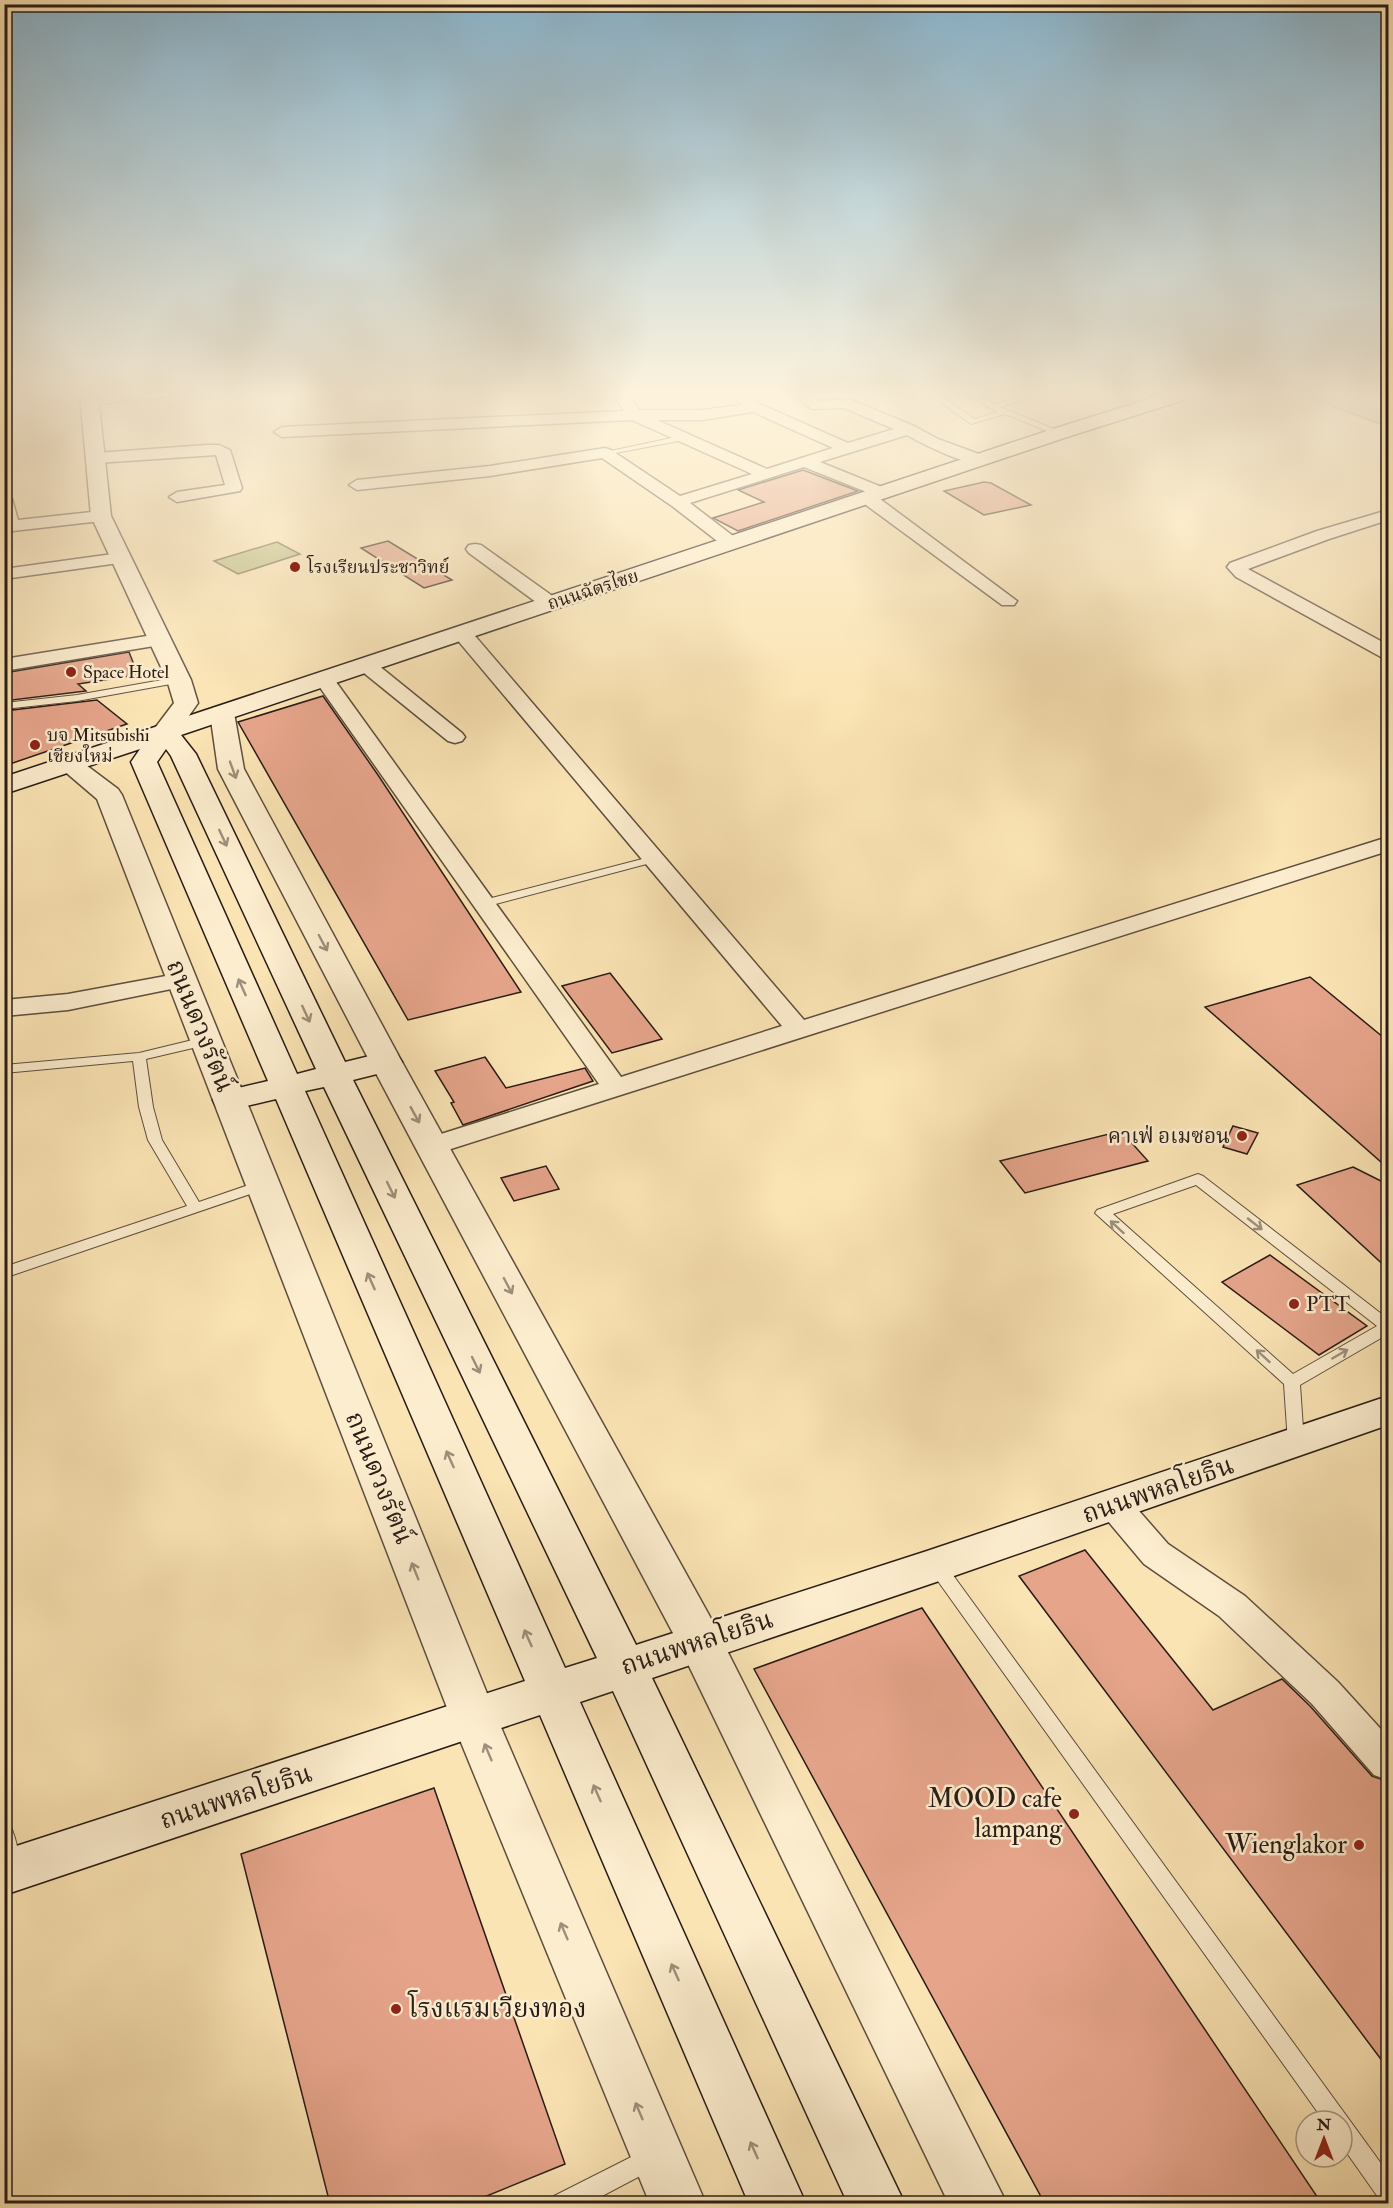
<svg xmlns="http://www.w3.org/2000/svg" width="1393" height="2208" font-family="'IM FELL Double Pica','Noto Serif Thai',serif">
	<rect width="100%" height="100%" fill="#fbe4b4"/>
	<filter id="stains"><feTurbulence type="fractalNoise" baseFrequency=".00333" numOctaves="4"/><feColorMatrix values="0 0 0 0 .2 0 0 0 0 .09 0 0 0 0 .02 0 0 0 .5 -.17"/></filter>
	<radialGradient id="worn" r=".72"><stop offset=".6" stop-color="#630" stop-opacity="0"/><stop offset="1" stop-color="#630" stop-opacity=".3"/></radialGradient>
	<g fill="#c5c289" stroke="#776f50" stroke-width="1.5">
		<polygon points="1303,395 1388,395 1388,427"/>
		<polygon points="277,542 300,554 238,574 214,561"/>
	</g>
	<g fill="#e6a58b" stroke="#291c16" stroke-width="1.5">
		<polygon points="803,470 858,491 738,531 713,518 764,502 738,490"/>
		<polygon points="984,482 991,483 1031,505 984,515 944,491"/>
		<polygon points="388,541 452,580 424,588 361,548"/>
		<polygon points="129,652 138,675 78,684 86,691 4,701 4,673"/>
		<polygon points="323,696 378,775 521,992 408,1020 238,722"/>
		<polygon points="97,700 127,724 4,766 4,711"/>
		<polygon points="610,973 662,1039 612,1053 562,986"/>
		<polygon points="1310,977 1389,1042 1389,1169 1205,1007"/>
		<polygon points="485,1057 506,1088 585,1068 593,1081 463,1125 451,1103 454,1102 435,1071"/>
		<polygon points="1233,1126 1258,1133 1247,1154 1223,1147"/>
		<polygon points="1121,1131 1148,1161 1025,1193 1000,1161"/>
		<polygon points="546,1166 559,1189 514,1201 501,1178"/>
		<polygon points="1353,1167 1389,1185 1389,1270 1297,1185"/>
		<polygon points="1270,1255 1367,1326 1319,1355 1222,1282"/>
		<polygon points="1085,1550 1213,1710 1282,1679 1310,1706 1372,1776 1389,1782 1389,2070 1019,1576"/>
		<polygon points="922,1608 1322,2204 1045,2204 754,1669"/>
		<polygon points="434,1788 565,2164 467,2204 330,2204 241,1854"/>
	</g>
	<g fill="none" stroke-linecap="round" stroke-linejoin="round">
		<g stroke="#5e4e3e" stroke-width="2">
			<g id="service">
				<polygon points="152,395 184,395 90,405 86,403 90,401"/>
				<polygon points="930,395 939,395 975,419 998,412 967,395 977,395 994,404 1027,395 1040,395 1000,407 1064,433 1057,435 1005,414 971,424"/>
				<polygon points="681,436 684,436 684,440 605,455 601,453"/>
				<polygon points="179,677 182,678 182,682 77,701 4,709 4,703 77,695"/>
				<polygon points="654,856 658,857 658,861 484,907 478,903 480,901"/>
				<polygon points="205,1037 211,1041 210,1044 146,1059 153,1107 162,1140 199,1202 263,1180 268,1182 270,1185 268,1188 4,1278 4,1267 187,1206 148,1140 139,1107 133,1061 4,1073 4,1065 139,1053"/>
				<path d="M1198 1174 1203 1176 1388 1319V1334L1300 1385 1304 1443 1302 1447 1296 1449 1290 1447 1288 1443 1284 1384 1095 1213 1097 1210ZM1196 1185 1377 1326 1293 1374 1113 1214Z"/>
				<polygon points="936,1558 942,1560 1388,2173 1388,2203 1380,2200 1342,2146 1342,2121 1324,2121 930,1570 927,1565 930,1560"/>
				<path d="M4 1824 11 1827C16 1839 22 1861 17 1872L10 1875 4 1873Z"/>
				<polygon points="651,2147 659,2150 662,2158 659,2166 587,2204 551,2204 554,2196"/>
			</g>
		</g>
		<g stroke="#5e4e3e" stroke-width="3">
			<g id="minor">
				<path d="M614 395H629L639 410H702L742 405 735 398 736 395H748L760 404 848 443 894 429 844 408 812 409 795 395H812L820 401 851 400 914 426 938 439 987 457 989 460 987 463C969 468 923 444 907 435L820 462 889 490 891 493 889 496H876L1017 601 1014 605H1002L862 502 860 498 862 494 869 493 804 467 690 503 737 539 740 543 737 547H725L672 506 602 458 490 476 357 490 349 485 357 480 490 466 605 448 611 450 680 496 752 474 632 420 282 437 274 432 282 427 624 411ZM753 412 833 448 767 469 657 420H702Z"/>
				<polygon points="207,445 219,445 230,450 242,488 240,491 177,502 169,497 177,492 225,485 216,455 96,463 88,458 96,453"/>
				<polygon points="4,494 12,499 18,520 101,511 109,516 101,521 4,532"/>
				<polygon points="1388,510 1388,520 1329,539 1248,569 1388,645 1388,659 1381,657 1236,577 1227,567 1230,563 1317,531"/>
				<polygon points="475,544 481,545 558,600 560,604 558,608 544,608 469,553 466,549 469,545"/>
				<polygon points="120,553 126,554 129,558 126,562 4,579 4,569"/>
				<polygon points="462,627 469,629 804,1020 1388,837 1388,851 432,1155 422,1152 418,1146 422,1140 599,1084 314,679 317,675 331,675 621,1077 782,1026 455,637 453,633 455,629"/>
				<polygon points="159,634 166,636 169,640 166,644 4,671 4,659"/>
				<polygon points="366,659 373,661 462,733 465,737 462,741 455,743 448,741 359,669 356,665 359,661"/>
				<polygon points="182,973 191,975 194,980 191,985 68,1010 4,1016 4,1000 68,994"/>
				<polygon points="1114,1492 1126,1496 1168,1544 1245,1596 1338,1682 1388,1737 1388,1780 1374,1775 1312,1704 1219,1616 1144,1564 1102,1514 1097,1505 1102,1496"/>
			</g>
		</g>
		<g stroke="#5e4e3e" stroke-width="3">
			<g id="tertiary">
				<polygon points="80,395 98,395 111,516 191,680 198,703 174,737 165,740 156,737 152,732 174,703 167,680 91,516"/>
				<polygon points="222,706 231,708 234,713 244,769 402,1062 709,1615 1007,2204 949,2204 674,1635 370,1062 218,769 210,713 213,708"/>
				<polygon points="69,756 78,759 118,789 122,795 497,1718 706,2204 650,2204 451,1718 97,799 56,764 60,759"/>
			</g>
		</g>
		<g stroke="#291c16" stroke-width="3">
			<path id="secondary" d="M1162 395H1190L1187 399 1067 437 181 735 196 754 345 1062 386 1052 397 1055 402 1062 397 1069 353 1080 636 1645 927 1551 1388 1396V1425L951 1577 652 1678 905 2204H848L613 1691 580 1702 806 2204H749L540 1715 4 1895V1850L525 1681 276 1099 229 1110 217 1107 213 1100 217 1093 268 1081 131 762 140 749 4 794V777L1053 429ZM166 749 171 756 316 1069 297 1074 157 762ZM324 1087 597 1658 565 1668 305 1091Z"/>
		</g>
		<use href="#service" fill="#fcedce" fill-rule="evenodd"/>
		<use href="#minor" fill="#fcedce" fill-rule="evenodd"/>
		<use href="#tertiary" fill="#fcedce" fill-rule="evenodd"/>
		<use href="#secondary" fill="#fcedce" fill-rule="evenodd"/>
	</g>
	<defs><path id="oneway-shaft" d="M-6 0H5M1.5-3L5.5 0L1.5 3" fill="none" stroke-width="1.6" stroke-linecap="round" stroke-linejoin="round" transform="scale(1.5)"/></defs>
	<g stroke="#9d8f7b">
		<use href="#oneway-shaft" transform="translate(233 770) rotate(70)"/>
		<use href="#oneway-shaft" transform="translate(223 838) rotate(65)"/>
		<use href="#oneway-shaft" transform="translate(323 943) rotate(62)"/>
		<use href="#oneway-shaft" transform="translate(242 987) rotate(-114)"/>
		<use href="#oneway-shaft" transform="translate(306 1014) rotate(65)"/>
		<use href="#oneway-shaft" transform="translate(415 1115) rotate(61)"/>
		<use href="#oneway-shaft" transform="translate(391 1190) rotate(64)"/>
		<use href="#oneway-shaft" transform="translate(1255 1224) rotate(38)"/>
		<use href="#oneway-shaft" transform="translate(1117 1227) rotate(-138)"/>
		<use href="#oneway-shaft" transform="translate(371 1281) rotate(-114)"/>
		<use href="#oneway-shaft" transform="translate(508 1286) rotate(62)"/>
		<use href="#oneway-shaft" transform="translate(1340 1354) rotate(-30)"/>
		<use href="#oneway-shaft" transform="translate(1263 1356) rotate(-138)"/>
		<use href="#oneway-shaft" transform="translate(476 1365) rotate(64)"/>
		<use href="#oneway-shaft" transform="translate(450 1459) rotate(-114)"/>
		<use href="#oneway-shaft" transform="translate(415 1571) rotate(-112)"/>
		<use href="#oneway-shaft" transform="translate(528 1638) rotate(-114)"/>
		<use href="#oneway-shaft" transform="translate(488 1752) rotate(-113)"/>
		<use href="#oneway-shaft" transform="translate(597 1793) rotate(-114)"/>
		<use href="#oneway-shaft" transform="translate(564 1931) rotate(-113)"/>
		<use href="#oneway-shaft" transform="translate(675 1972) rotate(-114)"/>
		<use href="#oneway-shaft" transform="translate(639 2111) rotate(-113)"/>
		<use href="#oneway-shaft" transform="translate(754 2150) rotate(-114)"/>
	</g>
	<linearGradient id="sky" x2="0" y2="1"><stop stop-color="#8bb8d2"/><stop offset="0.56" stop-color="#fdf3dd"/><stop offset="1" stop-color="#fdf3dd" stop-opacity="0"/></linearGradient>
	<rect width="1393" height="704" fill="url(#sky)"/>
	<g fill="#8f2418" stroke="#fcedce" stroke-width="2">
		<circle cx="295" cy="567" r="6"/>
		<circle cx="71" cy="672" r="6"/>
		<circle cx="35" cy="745" r="6"/>
		<circle cx="1242" cy="1136" r="6"/>
		<circle cx="1294" cy="1304" r="6"/>
		<circle cx="1074" cy="1814" r="6"/>
		<circle cx="1359" cy="1845" r="6"/>
		<circle cx="396" cy="2009" r="6"/>
	</g>
	<g text-anchor="middle" dominant-baseline="central" stroke-width="5" stroke-linejoin="round" paint-order="stroke">
		<g font-size="18" fill="#291c16" stroke="#fcedce" text-anchor="start">
			<text x="307" y="567">โรงเรียนประชาวิทย์</text>
			<text x="83" y="672">Space Hotel</text>
			<text x="47" y="735">บจ Mitsubishi<tspan x="47" dy="21">เชียงใหม่</tspan></text>
		</g>
		<g font-size="18" fill="#291c16" stroke="#fcedce">
			<text transform="translate(593 590) rotate(-18)">ถนนฉัตรไชย</text>
		</g>
		<g font-size="21" fill="#291c16" stroke="#fcedce" text-anchor="end">
			<text x="1230" y="1136">คาเฟ่ อเมซอน</text>
			<text x="1306" y="1304" text-anchor="start">PTT</text>
		</g>
		<g font-size="26" fill="#291c16" stroke="#fcedce">
			<text transform="translate(200 1026) rotate(68)">ถนนดวงรัตน์</text>
			<text transform="translate(379 1478) rotate(68)">ถนนดวงรัตน์</text>
			<text transform="translate(1158 1490) rotate(-19)">ถนนพหลโยธิน</text>
			<text transform="translate(697 1643) rotate(-18)">ถนนพหลโยธิน</text>
			<text transform="translate(236 1797) rotate(-18)">ถนนพหลโยธิน</text>
		</g>
		<g font-size="26" fill="#291c16" stroke="#fcedce" text-anchor="end">
			<text x="1062" y="1799">MOOD cafe<tspan x="1062" dy="30">lampang</tspan></text>
			<text x="1347" y="1845">Wienglakor</text>
			<text x="408" y="2009" text-anchor="start">โรงแรมเวียงทอง</text>
		</g>
	</g>
	<rect width="1393" height="2208" fill="none" stroke="#fbe4b4" stroke-width="24"/>
	<rect x="6" y="6" width="1381" height="2196" fill="none" stroke="#291c16" stroke-width="3"/>
	<rect x="12" y="12" width="1369" height="2184" fill="none" stroke="#291c16" stroke-width="1.5"/>
	<g transform="translate(1324 2139)"><circle r="28" fill="#fcedce" stroke="#a89984" stroke-width="1.5"/>
	<path d="M0-4.5L10 22L0 15L-10 22Z" fill="#8f2418"/>
	<text y="-9" font-size="16" font-weight="bold" text-anchor="middle" fill="#291c16">N</text>
	</g>
	<rect width="100%" height="100%" filter="url(#stains)"/>
	<rect width="100%" height="100%" fill="url(#worn)"/>
</svg>
